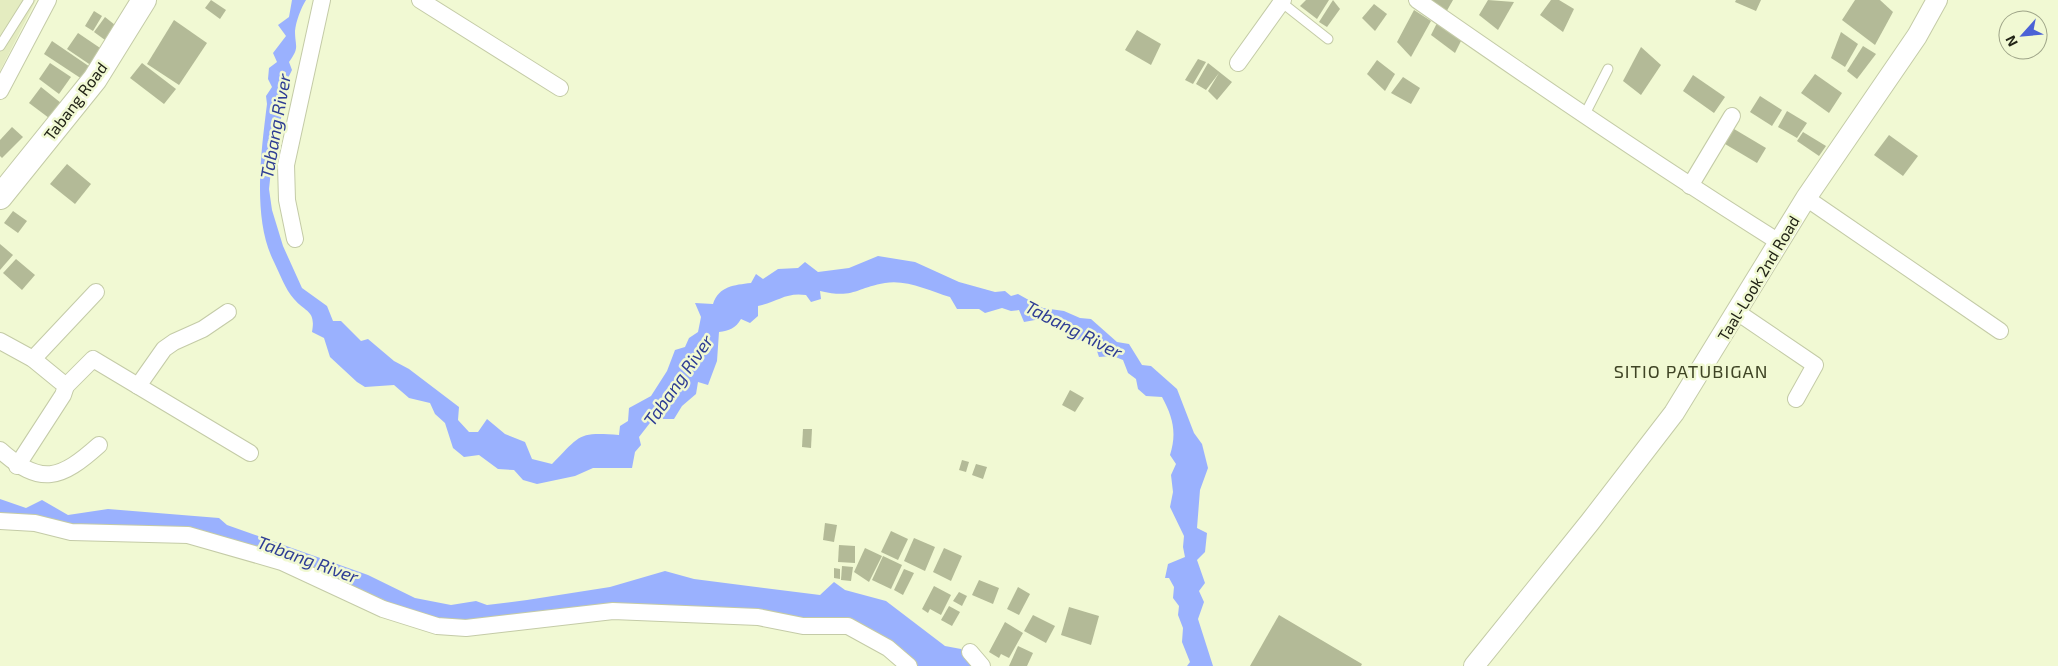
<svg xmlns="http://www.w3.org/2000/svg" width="2058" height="666" font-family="'Exo 2',sans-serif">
	<rect width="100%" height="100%" fill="#f1f9d3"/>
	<polygon fill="#e4ecc0" points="0,0 36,0 0,71"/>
	<g fill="#9ab1fe">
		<path d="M292 0H306C301 8 296 21 295 31 295 47 300 47 289 62L292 70 285 84 289 90 274 143 269 189 272 210 283 246 302 288 327 306 333 321H341L361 341 368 339 394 361 409 369 459 407 458 420 469 432H478L487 419 505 434 525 442 532 459 552 464C581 435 577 432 619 435L620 426 628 421 629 408 651 396 667 371 675 350 685 347 689 338 698 332 701 317 695 303 713 304C719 286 734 285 751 283L756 274 763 279 778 269 798 268 805 262 818 272 849 268 878 256 915 262 959 282 995 292 1005 291 1011 296 1018 294 1043 308 1064 311 1080 318 1091 319 1117 342 1129 344 1142 365 1151 366 1177 389 1194 433 1202 444 1208 468 1200 490 1197 528 1207 533 1205 552 1197 560 1205 583 1199 591 1204 602 1198 619 1213 666H1187L1190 662 1182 642 1183 628 1178 615 1179 606 1173 598 1174 587 1169 578H1165L1168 564 1185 557 1183 547 1184 536 1170 507 1173 492 1171 475 1176 464 1170 455C1177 433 1173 417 1162 397L1146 396 1138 389 1136 379 1128 373 1123 360 1113 356 1099 357 1096 348 1084 338 1073 341 1046 318 1024 322 1019 310 1011 311 1002 308 985 313 979 309H957L950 297C930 291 906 279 885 283 855 288 854 299 820 291L821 299 811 302 806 295C785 292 778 302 758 306V316L750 323 741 319C736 328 729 331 719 332L717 361 708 385 698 382 696 394 682 406 674 419H653L639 437 641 445 635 452 632 468H593L575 476 537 484 523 480 514 470 498 469 479 455 464 457 453 448 445 423 435 414 430 403 409 398 394 385 365 387 357 382 330 357 324 338 312 332C316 310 306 313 294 299 285 289 280 274 274 262 252 219 261 152 267 104L266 96 272 87 268 79 269 68 277 62 273 53 286 36 278 25 289 17Z"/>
		<polygon points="0,499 26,508 42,500 68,515 108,509 219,518 227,525 368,575 415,598 451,605 476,601 487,605 527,600 610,587 665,571 694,579 820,595 834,582 845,590 886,601 945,646 961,649 981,666 915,666 885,640 806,618 432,621 209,536 96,530 0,518"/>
	</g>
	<g fill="#b3ba97">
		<polygon points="211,0 226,10 220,19 205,8"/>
		<polygon points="1306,0 1329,0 1317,19 1300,6"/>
		<polygon points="1333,0 1340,9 1327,27 1319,22"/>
		<polygon points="1432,0 1453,0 1445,14"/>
		<polygon points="1488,0 1514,2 1498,30 1479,15"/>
		<polygon points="1551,0 1559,0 1574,9 1563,32 1540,15"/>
		<polygon points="1736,0 1761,0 1756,11 1735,2"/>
		<polygon points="1855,0 1880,0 1893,12 1875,45 1842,20"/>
		<polygon points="1374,4 1387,14 1375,31 1362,18"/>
		<polygon points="1414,10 1431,21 1411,57 1397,42"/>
		<polygon points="94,11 102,16 93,31 85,26"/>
		<polygon points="105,17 115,25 105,40 94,32"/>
		<polygon points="174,20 207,43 179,85 147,64"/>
		<polygon points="1438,21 1462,39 1455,53 1431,35"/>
		<polygon points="1137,30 1161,44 1151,65 1125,50"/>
		<polygon points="1841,32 1858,44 1845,67 1831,58"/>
		<polygon points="78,33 106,52 95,68 67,49"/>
		<polygon points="52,41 93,69 85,81 44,54"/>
		<polygon points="1863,46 1876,54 1857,79 1847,71"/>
		<polygon points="1641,47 1661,65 1641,95 1623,81"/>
		<polygon points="1198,59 1206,62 1193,84 1185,80"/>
		<polygon points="1377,60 1395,74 1385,91 1367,74"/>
		<polygon points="50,63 71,77 59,94 39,79"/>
		<polygon points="142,63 176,89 164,104 130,78"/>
		<polygon points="1208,63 1232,82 1217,100 1208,91 1219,73 1206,90 1196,84"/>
		<polygon points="1815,74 1842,93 1829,113 1801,93"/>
		<polygon points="1693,75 1725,97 1714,113 1683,91"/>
		<polygon points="1403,77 1420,88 1411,104 1391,93"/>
		<polygon points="41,87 61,103 49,118 29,103"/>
		<polygon points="1760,96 1782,110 1772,126 1750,112"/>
		<polygon points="1787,111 1807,123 1797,138 1778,127"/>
		<polygon points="1729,126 1766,148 1757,163 1720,141"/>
		<polygon points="12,127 23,137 2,158 0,156 0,140"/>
		<polygon points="1803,132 1826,146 1819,156 1797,141"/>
		<polygon points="1889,135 1918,156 1903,176 1874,155"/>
		<polygon points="67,164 91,184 75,204 50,184"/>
		<polygon points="13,211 27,221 18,233 4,223"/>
		<polygon points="0,244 13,255 0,270"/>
		<polygon points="16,259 35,275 22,290 3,273"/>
		<polygon points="1070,390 1084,398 1075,412 1062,405"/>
		<polygon points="803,429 812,429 811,448 802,447"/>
		<polygon points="962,460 969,462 966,472 959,470"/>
		<polygon points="976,464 987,467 983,479 972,475"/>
		<polygon points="825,523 837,525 834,542 823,540"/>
		<polygon points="891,531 908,539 898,560 881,552"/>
		<polygon points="914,538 935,547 925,571 904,561"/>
		<polygon points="839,545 855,546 855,563 838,562"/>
		<polygon points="865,548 882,556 869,582 854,572"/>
		<polygon points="944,548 962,556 951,581 933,572"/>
		<polygon points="883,556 902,565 891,589 872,580"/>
		<polygon points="842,566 853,567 851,581 841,580"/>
		<polygon points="834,568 840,569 840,579 834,578"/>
		<polygon points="904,569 914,573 903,595 894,590"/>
		<polygon points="979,580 999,588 993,604 972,595"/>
		<polygon points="934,586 951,595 941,615 930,609 928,613 922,609"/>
		<polygon points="1018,587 1030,594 1019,615 1007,609"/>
		<polygon points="959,592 967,596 962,606 953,601"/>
		<polygon points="949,606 960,612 952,626 941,620"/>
		<polygon points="1069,607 1099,616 1091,645 1061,635"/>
		<polygon points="1033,615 1055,626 1046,643 1024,631"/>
		<polygon points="1279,615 1362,664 1361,666 1250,666"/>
		<polygon points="1005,622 1023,633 1009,658 1001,654 999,658 989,652"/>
		<polygon points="1018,646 1033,653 1027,666 1009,666"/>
	</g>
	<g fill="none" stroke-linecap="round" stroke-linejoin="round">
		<g stroke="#c4cba7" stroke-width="11">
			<g id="service">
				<polyline points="1281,2 1328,39"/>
				<polyline points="0,46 29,0"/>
				<polyline points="1584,116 1608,69"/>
			</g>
		</g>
		<g stroke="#c4cba7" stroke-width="18">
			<g id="minor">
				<polyline points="420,0 560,88"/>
				<path d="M1417 0C1536 83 1656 165 1779 242"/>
				<polyline points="1238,63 1283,0"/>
				<polyline points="0,91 48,0"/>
				<polyline points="1690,186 1732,116"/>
				<polyline points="1806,198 2000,331"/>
				<polyline points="295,239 287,200 286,165 322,0"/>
				<polyline points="1737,312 1815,365 1796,399"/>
				<polyline points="0,341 33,359 66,386 63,395 17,466"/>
				<polyline points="33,359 96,292"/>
				<polyline points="66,386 93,359 250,453"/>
				<polyline points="138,386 164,349 174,342 203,329 228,312"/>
				<path d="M0 450C41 487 61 479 99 445"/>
				<polyline points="0,521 35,523 71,532 188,535 282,562 383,609 437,626 466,628 613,611 758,617 803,626 848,626 888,648 909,666"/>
				<polyline points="970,652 982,666"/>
			</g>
		</g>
		<g stroke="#c4cba7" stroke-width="22">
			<polyline id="tertiary" points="1474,666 1590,522 1674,413 1806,198 1917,36 1937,0"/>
		</g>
		<g stroke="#c4cba7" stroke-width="26">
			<polyline id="secondary" points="0,197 95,79 144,0"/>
		</g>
		<use href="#service" stroke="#fff" stroke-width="9"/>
		<use href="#minor" stroke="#fff" stroke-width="16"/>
		<use href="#tertiary" stroke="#fff" stroke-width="20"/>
		<use href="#secondary" stroke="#fff" stroke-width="24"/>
	</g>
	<g text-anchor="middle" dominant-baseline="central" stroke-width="5" stroke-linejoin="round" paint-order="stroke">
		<g font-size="16" fill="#222417" stroke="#f1f9d3">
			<text transform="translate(75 101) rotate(-53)">Tabang Road</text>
			<text transform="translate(1758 278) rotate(-59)">Taal-Look 2nd Road</text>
		</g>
		<g font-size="18" font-style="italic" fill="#2e3d94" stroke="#f1f9d3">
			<text transform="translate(275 126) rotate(-80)">Tabang River</text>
			<text transform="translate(1074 329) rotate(27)">Tabang River</text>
			<text transform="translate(678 380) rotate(-55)">Tabang River</text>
			<text transform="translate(308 559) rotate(20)">Tabang River</text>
		</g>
		<g font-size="18" letter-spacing="1" fill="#3f4425" stroke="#f1f9d3">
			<text x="1691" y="371">SITIO PATUBIGAN</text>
		</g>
	</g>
	<g transform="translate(2023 35) rotate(243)"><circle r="24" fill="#f1f9d3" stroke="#9ea488"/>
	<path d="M0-4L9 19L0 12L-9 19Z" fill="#4b62d6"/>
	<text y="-8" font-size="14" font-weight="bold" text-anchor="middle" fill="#222417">N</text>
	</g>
</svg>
